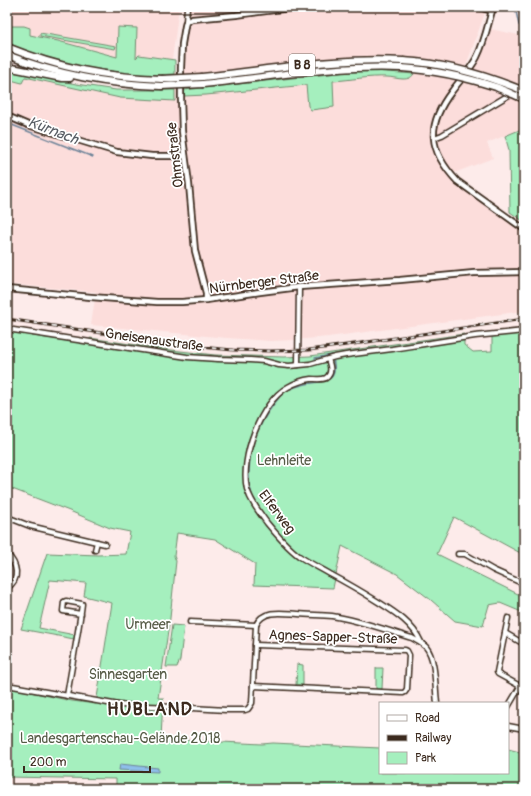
<svg xmlns="http://www.w3.org/2000/svg" width="531" height="796" font-family="Pangolin,sans-serif">
	<rect width="100%" height="100%" fill="#fdebea"/>
	<filter id="ink" filterUnits="userSpaceOnUse"><feTurbulence type="fractalNoise" baseFrequency=".025" numOctaves="2"/><feDisplacementMap in="SourceGraphic" scale="8" xChannelSelector="R" yChannelSelector="G"/><feConvolveMatrix kernelMatrix="1 2 1 2 8 2 1 2 1" color-interpolation-filters="sRGB"/></filter>
	<g filter="url(#ink)">
		<g fill="#fcdddb">
			<polygon points="7,7 179,7 172,60 139,55 137,58 116,57 58,41 29,35 24,26 9,26 7,25"/>
			<polygon points="187,7 487,7 458,88 480,56 490,29 519,35 524,26 524,128 487,143 493,158 454,173 462,188 523,221 524,220 524,311 328,337 294,340 271,341 227,338 91,325 96,292 7,284 7,79 22,83 25,77 175,101 175,72 185,71"/>
		</g>
		<g fill="#a5efbe" stroke="#708c6e">
			<path d="M7 25 9 26H24L30 28V35L58 41 117 57 118 27 137 28 136 58 139 55 175 60V74C125 77 73 69 27 51 20 49 13 45 7 42Z"/>
			<polygon points="40,33 116,46 115,49 40,36"/>
			<polygon points="7,69 42,76 57,80 76,84 116,90 175,90 175,101 120,98 25,77 22,83 7,79"/>
			<path d="M374 71 414 74C411 78 408 79 403 79 398 79 392 77 387 77 369 76 350 80 333 81L334 107 311 110 308 106 306 85 206 95 184 96V90L347 72Z"/>
			<polygon points="524,128 524,220 523,221 510,212 509,150 505,136"/>
			<polygon points="7,331 33,336 90,344 90,338 163,349 215,355 284,357 310,356 464,334 464,345 473,352 492,351 492,336 524,332 524,555 454,517 437,554 524,597 524,613 500,603 489,605 483,626 455,621 431,600 397,574 342,546 333,588 254,585 255,564 215,539 177,533 174,556 176,561 170,618 158,698 163,698 161,739 262,744 273,743 380,748 380,773 508,773 508,749 524,753 524,789 116,789 116,779 7,777 7,687 72,701 96,704 112,603 84,596 86,583 50,580 39,628 75,635 74,639 21,629 47,553 98,555 126,554 130,532 110,528 72,512 7,487"/>
			<polygon points="172,625 184,626 180,660 177,667 166,667"/>
			<polygon points="297,664 303,665 303,685 296,685"/>
			<polygon points="376,668 383,668 382,689 376,689"/>
		</g>
		<polygon fill="#8ebfea" stroke="#6d8398" points="120,764 158,768 158,772 119,770"/>
		<g fill="none" stroke-linecap="round" stroke-linejoin="round">
			<g stroke="#6d8398" stroke-width="1.5">
				<polyline points="515,7 519,25"/>
				<polyline points="7,123 93,157"/>
				<path d="M287 390C292 388 297 386 302 385 323 380 341 385 332 355L315 358"/>
				<path d="M259 508C256 504 254 499 252 495 250 489 249 482 249 477 248 445 262 416 283 393"/>
				<polyline points="262,513 265,517"/>
			</g>
			<g stroke="#3b2a1e" stroke-width="7">
				<g id="minor">
					<polyline points="186,22 187,7"/>
					<polyline points="434,138 442,135 524,86"/>
					<polyline points="7,329 187,357 218,359 250,360 264,361 279,365 289,366 310,364 335,357 346,355 392,349 475,336 524,331"/>
					<path d="M328 359C330 365 333 373 326 378 322 380 316 379 311 379 303 380 295 383 288 387 260 402 240 459 247 489 251 502 259 512 267 523 276 534 287 547 299 556 309 563 320 568 330 574 347 583 364 593 380 603 396 613 413 624 421 642"/>
					<polyline points="298,365 299,287"/>
					<polyline points="7,517 30,526 105,544"/>
					<polyline points="95,550 97,542"/>
					<path d="M7 554C17 564 21 579 7 588"/>
					<polyline points="458,554 465,554 493,570 524,584"/>
					<polyline points="508,618 497,672 498,674 520,686"/>
					<polyline points="190,622 256,625"/>
					<polyline points="505,633 524,644"/>
					<path d="M7 685 119 705 175 707 226 710H245L248 709 252 703 256 625C263 609 283 613 298 614 309 615 320 615 332 616 359 620 386 630 412 638 417 641 422 643 426 647 436 659 435 687 437 703"/>
					<polyline points="253,686 403,693 405,692 407,689 409,655 407,651 405,650 255,645"/>
					<path d="M67 696C72 665 78 635 82 604L66 601 64 602 63 611 81 614"/>
					<polyline points="508,707 524,680"/>
					<polyline points="508,726 524,729"/>
				</g>
			</g>
			<g stroke="#3b2a1e" stroke-width="8">
				<g id="tertiary">
					<polyline points="479,7 492,11"/>
					<path d="M493 7C488 24 485 41 477 57 471 69 460 80 452 91 426 125 428 150 457 181L524 229"/>
					<polyline points="7,116 28,125 117,152 152,156 185,156"/>
					<polyline points="7,289 91,297 157,302 182,302 206,300 260,292 299,287 400,280 474,273 524,272"/>
					<polyline points="206,300 206,293 195,251 189,184 182,131 181,98 181,68 182,44 185,26 186,22 192,19 236,15 298,7"/>
				</g>
			</g>
			<g stroke="#3b2a1e" stroke-width="9">
				<g id="trunk">
					<path d="M7 47C59 68 106 77 162 79"/>
					<path d="M7 55C59 75 106 84 161 86"/>
					<polyline points="7,67 62,78 70,78"/>
					<path d="M202 77C269 70 335 57 403 61"/>
					<path d="M203 84C270 77 335 65 402 68"/>
				</g>
			</g>
			<use href="#minor" stroke="#fff" stroke-width="4"/>
			<use href="#tertiary" stroke="#fff" stroke-width="4.5"/>
			<use href="#trunk" stroke="#fff" stroke-width="6"/>
			<g stroke="#3b2a1e" stroke-width="3">
				<polyline id="rail" points="7,319 190,346 233,350 270,351 309,350 354,344 524,319"/>
			</g>
			<use href="#rail" stroke="#fff" stroke-width="1.5" stroke-dasharray="4.5" stroke-linecap="butt"/>
			<g stroke="#3b2a1e" stroke-width="9" stroke-linecap="butt">
				<g id="trunk-bridge">
					<path d="M403 61C445 63 485 75 524 91"/>
					<path d="M402 68C434 70 465 77 496 87 505 91 515 95 524 99"/>
					<polyline points="162,79 202,77"/>
					<polyline points="161,86 203,84"/>
				</g>
			</g>
			<use href="#trunk-bridge" stroke="#fff" stroke-width="6"/>
		</g>
	</g>
	<g text-anchor="middle" dominant-baseline="central" stroke-width="3.5" stroke-linejoin="round" paint-order="stroke">
		<rect fill="#fff" stroke="#766a62" stroke-width="1" x="289" y="54" width="26" height="22" rx="3"/>
		<g font-size="13" font-weight="bold" fill="#3b2a1e">
			<text x="302" y="65">B 8</text>
		</g>
		<g font-size="14" fill="#3b2a1e" stroke="#fff">
			<text transform="translate(175 155) rotate(-96)">Ohmstraße</text>
			<text transform="translate(264 282) rotate(-7)">Nürnberger Straße</text>
			<text transform="translate(154 340) rotate(8)">Gneisenaustraße</text>
			<text transform="translate(277 512) rotate(53)">Elferweg</text>
			<text transform="translate(333 637) rotate(2)">Agnes-Sapper-Straße</text>
		</g>
		<g font-size="14" fill="#565b46" stroke="#fff">
			<text x="284" y="460">Lehnleite</text>
			<text x="148" y="624">Urmeer</text>
			<text x="128" y="674">Sinnesgarten</text>
			<text x="120" y="738">Landesgartenschau-Gelände 2018</text>
		</g>
		<g font-size="15" font-style="italic" fill="#585e65" stroke="#fff">
			<text transform="translate(53 131) rotate(21)">Kürnach</text>
		</g>
		<g font-size="18" font-weight="bold" letter-spacing="1" fill="#3b2a1e" stroke="#fff">
			<text x="150" y="709">HUBLAND</text>
		</g>
	</g>
	<rect width="531" height="796" fill="none" stroke="#fff" stroke-width="24"/>
	<rect x="12" y="12" width="507" height="772" fill="none" stroke="#3b2a1e" stroke-width="1.5" filter="url(#ink)"/>
	<rect x="379" y="702" width="130" height="72" fill="#ffffff" stroke="#b1aaa5"/>
	<rect x="387" y="715" width="20" height="6" fill="#ffffff" stroke="#b1aaa5"/>
	<text x="415" y="722" font-size="12" fill="#3b2a1e">Road</text>
	<rect x="387" y="735" width="20" height="6" fill="#3b2a1e" stroke="#b1aaa5"/>
	<text x="415" y="742" font-size="12" fill="#3b2a1e">Railway</text>
	<rect x="387" y="752" width="20" height="12" fill="#a5efbe" stroke="#b1aaa5"/>
	<text x="415" y="762" font-size="12" fill="#3b2a1e">Park</text>
	<path d="M24 766v6h126v-6" fill="none" stroke="#3b2a1e" stroke-width="2"/>
	<text x="30" y="766" font-size="12" fill="#3b2a1e" stroke="#ffffff" stroke-width="3" paint-order="stroke">200 m</text>
</svg>
